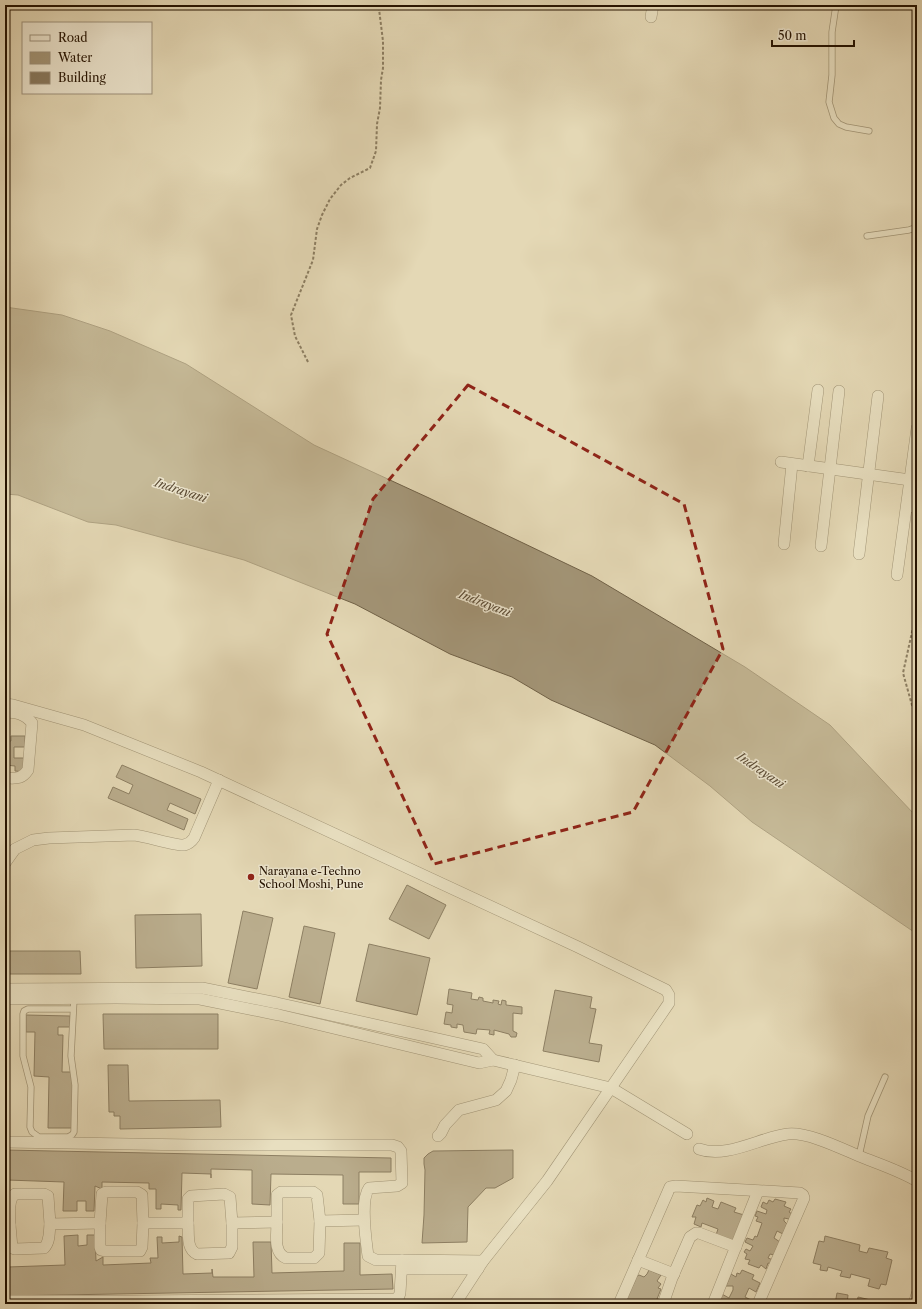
<svg xmlns="http://www.w3.org/2000/svg" width="922" height="1309" font-family="'Libre Caslon Text',serif">
	<rect width="100%" height="100%" fill="#e4d8b5"/>
	<filter id="stains"><feTurbulence type="fractalNoise" baseFrequency=".005" numOctaves="4"/><feColorMatrix values="0 0 0 0 .2 0 0 0 0 .09 0 0 0 0 .02 0 0 0 .5 -.17"/></filter>
	<radialGradient id="worn" r=".72"><stop offset=".6" stop-color="#630" stop-opacity="0"/><stop offset="1" stop-color="#630" stop-opacity=".3"/></radialGradient>
	<polygon fill="#a39577" stroke="#706147" points="5,307 62,315 110,331 186,364 314,445 429,498 592,576 745,667 830,725 914,814 917,816 917,934 752,822 710,786 655,745 551,700 512,677 450,654 355,604 244,560 116,525 88,522 18,495 5,494"/>
	<g fill="#88795e" stroke="#241200">
		<polygon points="11,736 25,736 25,747 14,747 14,758 26,758 26,772 15,771 15,766 5,765 5,741 11,741"/>
		<polygon points="122,765 201,799 195,814 170,803 167,810 188,819 184,830 108,798 113,787 129,794 133,785 116,777"/>
		<polygon points="407,885 446,905 429,939 389,919"/>
		<polygon points="243,911 273,918 257,989 228,983"/>
		<polygon points="201,914 202,966 136,968 135,915"/>
		<polygon points="304,926 335,933 320,1004 289,997"/>
		<polygon points="369,944 430,958 417,1015 356,1001"/>
		<polygon points="5,951 80,951 81,974 5,974"/>
		<polygon points="449,989 472,993 471,999 478,1000 479,997 483,998 483,1001 493,1003 493,1000 499,1001 498,1004 501,1005 502,1000 506,1001 506,1005 522,1007 522,1014 513,1013 513,1031 517,1033 516,1037 511,1037 509,1034 494,1030 494,1035 489,1034 490,1030 477,1029 476,1034 464,1032 463,1025 457,1024 457,1028 451,1027 451,1025 444,1024 446,1012 452,1013 453,1005 447,1004"/>
		<polygon points="555,990 592,997 590,1008 596,1009 589,1043 602,1045 599,1062 543,1051"/>
		<polygon points="103,1014 218,1014 218,1049 104,1049"/>
		<polygon points="26,1015 70,1016 70,1027 58,1027 58,1035 63,1035 62,1072 73,1072 72,1128 48,1128 49,1077 34,1076 35,1032 26,1032"/>
		<polygon points="108,1065 128,1065 129,1101 220,1100 221,1127 120,1129 120,1116 114,1116 114,1112 109,1112"/>
		<polygon points="5,1150 391,1158 391,1172 359,1172 359,1204 343,1204 343,1175 271,1174 270,1205 252,1204 252,1170 211,1169 211,1178 211,1174 182,1173 181,1210 178,1210 178,1205 161,1204 161,1209 156,1209 156,1189 149,1189 149,1183 102,1182 102,1189 95,1186 94,1211 86,1211 86,1201 77,1201 77,1211 63,1211 64,1182 7,1180 5,1213"/>
		<polygon points="513,1150 513,1178 495,1188 486,1188 468,1207 467,1242 422,1243 424,1215 425,1170 424,1164 424,1158 428,1154 433,1151"/>
		<polygon points="707,1198 714,1201 712,1207 718,1209 721,1202 736,1208 734,1212 744,1215 733,1242 716,1235 718,1229 702,1223 701,1227 694,1224 696,1217 692,1217 697,1205 700,1206 703,1200 706,1202"/>
		<polygon points="775,1199 786,1202 784,1206 791,1209 789,1212 792,1214 789,1219 784,1218 784,1221 787,1224 783,1234 777,1231 774,1238 780,1242 774,1255 770,1254 768,1258 773,1260 771,1264 768,1263 766,1269 761,1265 759,1268 748,1264 750,1260 745,1259 747,1254 744,1252 746,1249 750,1251 753,1246 745,1242 747,1238 753,1240 755,1236 757,1237 762,1223 756,1221 758,1217 755,1216 757,1211 766,1214 767,1210 761,1207 763,1202 767,1204 769,1200 773,1202"/>
		<polygon points="5,1234 7,1234 8,1267 65,1265 64,1236 78,1235 78,1246 87,1245 87,1235 95,1235 96,1261 103,1257 103,1265 151,1263 150,1258 158,1258 157,1237 162,1237 162,1243 179,1242 179,1236 182,1237 183,1274 212,1273 212,1269 213,1277 254,1277 253,1242 271,1242 272,1273 344,1271 344,1243 360,1243 360,1275 392,1274 393,1289 5,1296"/>
		<polygon points="825,1236 860,1245 859,1251 867,1253 869,1248 888,1252 886,1258 892,1260 886,1285 881,1284 879,1289 868,1286 870,1279 851,1274 850,1278 840,1276 842,1271 828,1267 827,1271 820,1270 821,1265 813,1263 819,1241 824,1242"/>
		<polygon points="649,1270 661,1275 657,1281 661,1284 658,1288 661,1289 657,1299 662,1301 661,1304 624,1304 635,1281 634,1278 639,1275 644,1277 647,1274"/>
		<polygon points="742,1270 754,1275 752,1279 760,1283 756,1292 749,1288 745,1297 751,1300 750,1304 726,1304 717,1300 720,1293 729,1298 733,1290 733,1286 726,1286 731,1274 736,1277 737,1273 740,1274"/>
		<polygon points="837,1293 848,1295 847,1304 835,1304"/>
		<polygon points="858,1297 875,1301 875,1304 857,1304"/>
	</g>
	<g fill="none" stroke-linecap="round" stroke-linejoin="round">
		<g stroke="#54442d" stroke-width="7">
			<g id="lane">
				<polyline points="836,5 832,32 832,75 829,102 834,118 839,124 846,127 869,131"/>
				<polyline points="867,236 909,230 917,227"/>
				<polyline points="73,1009 28,1009 24,1011 23,1014 23,1056 31,1087 30,1127 32,1132 39,1137 68,1137 72,1135 74,1132 75,1085 71,1056 74,999"/>
				<polyline points="859,1156 868,1116 885,1077"/>
			</g>
		</g>
		<g stroke="#54442d" stroke-width="12">
			<g id="street">
				<polyline points="651,17 653,5"/>
				<polyline points="781,462 910,480"/>
				<polyline points="808,466 818,390"/>
				<polyline points="907,506 917,507"/>
				<polyline points="784,544 792,464"/>
				<polyline points="821,546 839,391"/>
				<polyline points="859,554 878,396"/>
				<polyline points="897,575 917,428"/>
				<polyline points="5,704 13,705 84,725 201,772 578,947 666,990 669,995 669,1003 547,1181 483,1261 455,1304"/>
				<path d="M5 712C16 712 25 714 32 723L28 770C21 780 16 778 5 778"/>
				<path d="M5 863 15 849 33 840 49 838 134 835C146 836 175 846 184 845 189 844 192 841 194 838L219 780"/>
				<polyline points="5,989 202,988 277,1003 483,1049 493,1060"/>
				<polyline points="5,999 116,998 200,999 279,1015 479,1063 493,1060 611,1088 687,1134"/>
				<polyline points="438,1136 441,1133 445,1125 459,1110 496,1100 506,1091 511,1080 515,1065"/>
				<path d="M5 1142 192 1145H392L398 1147 401 1151 402 1183 397 1186 369 1188C360 1200 366 1240 368 1256L376 1260H402L400 1293 399 1296 396 1299 131 1301H5"/>
				<path d="M699 1149C727 1159 761 1137 788 1134 810 1132 844 1150 864 1158 882 1165 900 1171 917 1181"/>
				<path d="M277 1222C277 1234 273 1253 286 1258H314L319 1253 320 1221"/>
				<polyline points="100,1223 100,1247 101,1250 105,1251 140,1251 142,1247 143,1223"/>
				<path d="M188 1223C189 1234 186 1249 197 1254L229 1253 232 1247V1223"/>
				<path d="M5 1225H10C10 1216 7 1200 15 1194H44L48 1196 50 1224 100 1223 102 1194 106 1192H137L142 1195 143 1223H188V1199L191 1196 224 1194 230 1197 232 1223 277 1222V1195L281 1192H313L317 1195 320 1221 364 1220"/>
				<path d="M10 1225 12 1248 15 1249 44 1248C50 1242 49 1233 50 1224"/>
				<polyline points="402,1260 483,1261"/>
				<polyline points="638,1260 674,1274"/>
				<polyline points="407,1269 478,1269"/>
				<polyline points="619,1304 670,1187 676,1186 800,1193 803,1195 804,1198 758,1304"/>
				<polyline points="663,1304 672,1278 690,1237 696,1233 699,1233 736,1247"/>
				<polyline points="713,1304 758,1191"/>
				<polyline points="914,1304 917,1294"/>
			</g>
		</g>
		<g stroke="#241200" stroke-width="2" stroke-dasharray="3 2" stroke-linecap="butt">
			<polyline points="308,362 295,336 291,315 313,260 317,229 322,215 330,199 341,185 350,178 370,168 376,151 377,124 380,108 381,80 383,68 383,41 379,9 380,5"/>
			<polyline points="917,616 914,623 903,673 917,723"/>
		</g>
		<use href="#lane" stroke="#ede6cf" stroke-width="5.5"/>
		<use href="#street" stroke="#ede6cf" stroke-width="11"/>
	</g>
	<path d="M0 0H922V1309H0ZM468 385 684 504 723 649 633 812 434 864 327 634 373 499Z" fill="#e4d8b5" fill-opacity=".55" fill-rule="evenodd"/>
	<path fill="none" stroke="#8f2418" stroke-width="3" stroke-dasharray="8 5" stroke-linejoin="round" d="M468 385 684 504 723 649 633 812 434 864 327 634 373 499Z"/>
	<circle fill="#8f2418" stroke="#ede6cf" stroke-width="1.5" cx="251" cy="877" r="4"/>
	<g text-anchor="middle" dominant-baseline="central" stroke-width="3" stroke-linejoin="round" paint-order="stroke">
		<g font-size="11" fill="#241200" stroke="#ede6cf" text-anchor="start">
			<text x="259" y="871">Narayana e-Techno<tspan x="259" dy="13">School Moshi, Pune</tspan></text>
		</g>
		<g font-size="12" font-style="italic" fill="#5d4d36" stroke="#ede6cf">
			<text transform="translate(181 490) rotate(18)">Indrayani</text>
			<text transform="translate(485 603) rotate(21)">Indrayani</text>
			<text transform="translate(761 770) rotate(34)">Indrayani</text>
		</g>
	</g>
	<rect width="922" height="1309" fill="none" stroke="#e4d8b5" stroke-width="20"/>
	<rect x="6" y="6" width="910" height="1297" fill="none" stroke="#241200" stroke-width="2"/>
	<rect x="10" y="10" width="902" height="1289" fill="none" stroke="#241200"/>
	<rect x="22" y="22" width="130" height="72" fill="#ede6cf" stroke="#9d917c"/>
	<rect x="30" y="35" width="20" height="6" fill="#ede6cf" stroke="#9d917c"/>
	<text x="58" y="42" font-size="12" fill="#241200">Road</text>
	<rect x="30" y="52" width="20" height="12" fill="#a39577" stroke="#9d917c"/>
	<text x="58" y="62" font-size="12" fill="#241200">Water</text>
	<rect x="30" y="72" width="20" height="12" fill="#88795e" stroke="#9d917c"/>
	<text x="58" y="82" font-size="12" fill="#241200">Building</text>
	<path d="M772 40v6h82v-6" fill="none" stroke="#241200" stroke-width="2"/>
	<text x="778" y="40" font-size="12" fill="#241200" stroke="#ede6cf" stroke-width="3" paint-order="stroke">50 m</text>
	<rect width="100%" height="100%" filter="url(#stains)"/>
	<rect width="100%" height="100%" fill="url(#worn)"/>
</svg>
